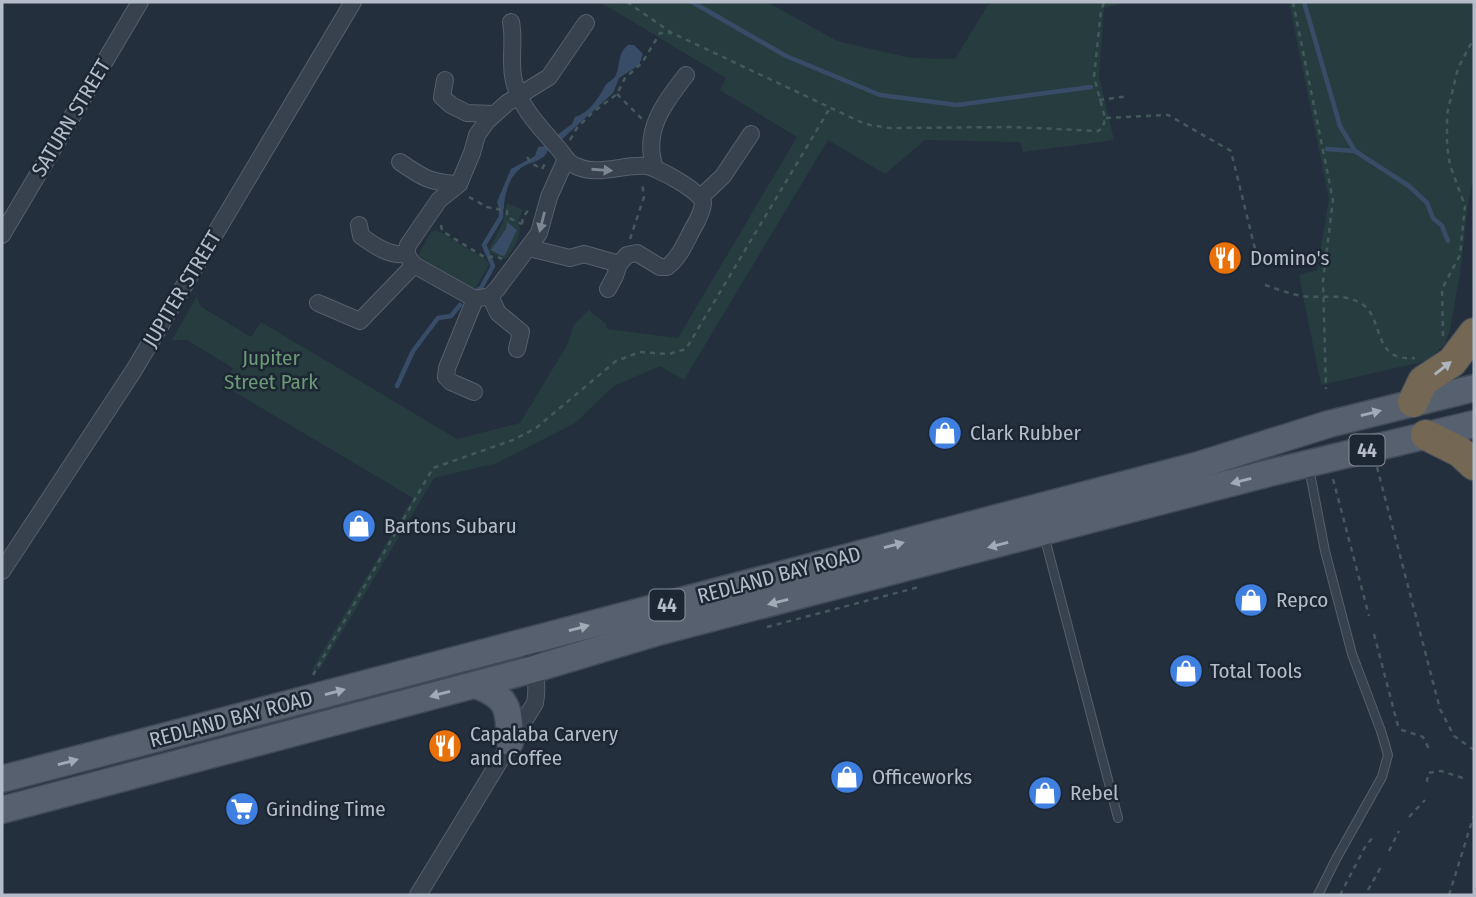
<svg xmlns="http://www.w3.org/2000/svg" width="1476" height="897" font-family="'Fira Sans Condensed',sans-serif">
	<rect width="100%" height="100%" fill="#242f3e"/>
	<g fill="#263c3f">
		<polygon points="600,2 767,2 837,41 911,58 955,59 990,2 1127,2 1104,8 1099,77 1114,140 1023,152 1020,142 925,140 885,174 828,140 684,380 660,366 614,386 575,423 497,463 434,478 320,669 311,671 413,498 223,385 233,368 187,340 172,340 197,296 200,306 251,337 261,322 457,439 520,423 566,347 574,325 589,310 606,324 607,329 678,338 797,137 720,90 726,78"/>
		<polygon points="1289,2 1474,2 1474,174 1468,205 1460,273 1450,330 1445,344 1429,359 1418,363 1321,385 1299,275 1317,270 1329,199"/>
		<path d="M507 203 523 210 518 221C524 235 514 246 507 258L503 259 488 251 503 223Z"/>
		<polygon points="437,230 487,260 489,265 476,287 471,289 421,260 419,254 431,232"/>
	</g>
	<g fill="#394c67">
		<path d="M628 45H634L643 54 639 65 619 78 613 93 561 140 557 135 572 124 575 117C589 113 598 99 605 86 608 81 613 81 616 75 621 63 617 54 628 45Z"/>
		<path d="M545 146 548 150C544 162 530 161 521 168 509 176 504 196 504 209L499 208 497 202 511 169 535 156 538 147Z"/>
		<polygon points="507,222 517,230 505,255 502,256 491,250 506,229"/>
	</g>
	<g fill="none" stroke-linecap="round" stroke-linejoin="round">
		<g stroke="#394c67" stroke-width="4.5">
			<polyline points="692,2 786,56 880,95 957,105 1091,87"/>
			<polyline points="1304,2 1340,126 1355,151"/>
			<polyline points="1327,149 1355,151 1409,186 1427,203 1433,218 1442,226 1448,241"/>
			<polyline points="476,291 481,288 493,266 484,245 501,217 501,205"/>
			<polyline points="397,386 413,351 438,318 451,316 460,305"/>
		</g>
		<g stroke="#565f6c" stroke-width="10">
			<g id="lane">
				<polyline points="1309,468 1325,551 1352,654 1381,731 1388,755 1382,777 1336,859 1318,895"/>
				<polyline points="1044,535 1118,818"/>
			</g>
		</g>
		<g stroke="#565f6c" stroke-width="18">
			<g id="street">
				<path d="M511 22C515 42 509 62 514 81 520 108 541 128 558 148 563 153 566 161 572 164 595 178 621 164 646 166 656 167 703 192 703 203 703 209 699 217 696 223 687 238 681 257 667 267H660L637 253 627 255 619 264 584 254 570 258 529 248"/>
				<polyline points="445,80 442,97 451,105 467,113 493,114"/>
				<polyline points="566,159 549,197 539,233 497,289 490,296 475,299 414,265 406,254 408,245 439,200 459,184 472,153 477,135 487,121 507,103 549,77 586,23"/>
				<path d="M400 162C423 178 431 183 459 184"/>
				<path d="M655 168C642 132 664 103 686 75"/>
				<polyline points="701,197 723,176 751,134"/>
				<path d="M359 225 361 236C375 246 389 256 406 254"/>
				<polyline points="2,235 140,2"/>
				<polyline points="608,289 615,276 619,264"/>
				<polyline points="490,296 498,313 521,332 517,349"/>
				<polyline points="318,303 360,321 414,265"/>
				<polyline points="474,392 451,382 446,377 447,368 475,299"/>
				<polyline points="2,571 134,370 353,2"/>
				<path d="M418 895 535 703C539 683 533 661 529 641"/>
			</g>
		</g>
		<g stroke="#414a57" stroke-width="29">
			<g id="primary">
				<path d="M476 685C509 697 509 709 510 742"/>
				<polyline points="2,779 1199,465 1329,424 1474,388"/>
				<polyline points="2,810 534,669 654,633 1269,473 1474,424"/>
			</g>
		</g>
		<g stroke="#434c59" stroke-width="32">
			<g id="highway">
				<polyline points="1413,402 1423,381 1452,362 1474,333"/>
				<polyline points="1426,435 1460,452 1474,465"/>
			</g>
		</g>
		<g stroke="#44595c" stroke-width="2.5" stroke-dasharray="5 5" stroke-linecap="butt">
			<polyline points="627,2 672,33 865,124 889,128 1013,127 1098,131 1103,128 1105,118 1094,77 1101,10 1104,3 1110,2"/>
			<polyline points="1293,2 1333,200 1323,281 1326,389"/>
			<polyline points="617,94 642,119"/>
			<polyline points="1099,100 1129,96"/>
			<polyline points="1106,118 1168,115 1231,151 1257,257 1254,261"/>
			<polyline points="570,140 577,128 593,112 617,94 625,78 642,63 660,33 672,33"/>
			<polyline points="527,157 531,163 542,169 547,160"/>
			<polyline points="469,197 487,207 507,211 507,217 522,224"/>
			<polyline points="522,224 523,217 529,209"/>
			<polyline points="441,225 442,231 486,258 495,256 502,259"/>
			<polyline points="630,239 644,197 642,182"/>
			<path d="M1265 285C1277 289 1290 294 1302 296 1323 299 1343 292 1362 304 1385 319 1371 362 1415 358"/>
			<polyline points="1443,336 1442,289 1460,255 1465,206 1450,165 1447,146 1447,114 1458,68 1474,38"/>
			<polyline points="1377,467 1440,709 1454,736 1474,750"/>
			<polyline points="1333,479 1369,616"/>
			<polyline points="767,627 919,587"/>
			<polyline points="1374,634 1398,726 1402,730 1423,737 1429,749"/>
			<polyline points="313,675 433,468 513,440 536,428 616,361 640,352 669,354 686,349 830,108"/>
			<polyline points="1427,782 1428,773 1441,771 1466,779"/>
			<polyline points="1409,817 1425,800"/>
			<polyline points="1389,851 1399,831"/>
			<polyline points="1368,890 1382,865"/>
			<polyline points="1340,895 1365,847 1373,837"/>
			<polyline points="1449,895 1474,815"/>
		</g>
		<use href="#lane" stroke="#38414e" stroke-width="8"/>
		<use href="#street" stroke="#38414e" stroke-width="16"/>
		<use href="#primary" stroke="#56606e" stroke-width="26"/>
		<use href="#highway" stroke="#746855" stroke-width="30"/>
	</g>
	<defs><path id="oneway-solid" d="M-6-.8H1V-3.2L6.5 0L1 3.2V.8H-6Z" transform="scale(1.75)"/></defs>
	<g fill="#7c8592">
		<use href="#oneway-solid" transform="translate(602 170) rotate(4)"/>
		<use href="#oneway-solid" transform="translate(542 222) rotate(104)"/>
	</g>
	<use fill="#aeb4bd" href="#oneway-solid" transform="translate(1443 368) rotate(-38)"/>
	<g fill="#a1aab7">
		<use href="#oneway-solid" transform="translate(1371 413) rotate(-14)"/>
		<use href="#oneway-solid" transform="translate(1241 481) rotate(166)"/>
		<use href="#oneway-solid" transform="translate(894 545) rotate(-15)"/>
		<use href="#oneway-solid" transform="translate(998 545) rotate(166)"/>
		<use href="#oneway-solid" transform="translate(778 602) rotate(166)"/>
		<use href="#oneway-solid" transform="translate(579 628) rotate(-15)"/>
		<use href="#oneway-solid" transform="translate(335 692) rotate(-15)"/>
		<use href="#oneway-solid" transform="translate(440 694) rotate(165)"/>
		<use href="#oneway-solid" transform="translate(68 762) rotate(-15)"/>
	</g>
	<defs>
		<g id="restaurant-disc" transform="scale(1.75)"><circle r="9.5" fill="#e8710a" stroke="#1d2633"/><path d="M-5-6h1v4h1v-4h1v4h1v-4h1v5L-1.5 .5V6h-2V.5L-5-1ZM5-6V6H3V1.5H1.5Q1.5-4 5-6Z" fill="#fff"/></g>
		<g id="shop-disc" transform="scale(1.75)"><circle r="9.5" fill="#3f7fe0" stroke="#1d2633"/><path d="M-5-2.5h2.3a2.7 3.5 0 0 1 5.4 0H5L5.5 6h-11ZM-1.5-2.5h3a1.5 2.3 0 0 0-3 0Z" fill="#fff"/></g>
		<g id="supermarket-disc" transform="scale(1.75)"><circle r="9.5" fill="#3f7fe0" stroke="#1d2633"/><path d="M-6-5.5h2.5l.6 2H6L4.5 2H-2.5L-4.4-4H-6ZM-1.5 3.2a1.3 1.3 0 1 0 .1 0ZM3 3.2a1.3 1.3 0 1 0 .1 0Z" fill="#fff"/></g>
	</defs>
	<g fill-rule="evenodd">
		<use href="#restaurant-disc" x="1225" y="258"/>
		<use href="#shop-disc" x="945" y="433"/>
		<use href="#shop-disc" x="359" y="526"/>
		<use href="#shop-disc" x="1251" y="600"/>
		<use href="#shop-disc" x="1186" y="671"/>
		<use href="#restaurant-disc" x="445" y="746"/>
		<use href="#shop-disc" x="847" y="777"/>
		<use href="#shop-disc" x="1045" y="793"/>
		<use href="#supermarket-disc" x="242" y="809"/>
	</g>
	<g text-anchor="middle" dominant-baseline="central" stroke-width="5" stroke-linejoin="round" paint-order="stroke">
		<g fill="#1d2633" stroke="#878f9c" stroke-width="2">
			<rect x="1349.5" y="434.5" width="35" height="31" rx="5"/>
			<rect x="649.5" y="589.5" width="35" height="31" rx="5"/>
		</g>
		<g font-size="19" font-weight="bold" fill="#b4bcc9">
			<text x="1367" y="450">44</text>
			<text x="667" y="605">44</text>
		</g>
		<g font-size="21" fill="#b4bcc9" stroke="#1d2633">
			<text transform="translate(71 118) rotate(-59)">SATURN STREET</text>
			<text transform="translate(182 289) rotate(-59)">JUPITER STREET</text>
			<text transform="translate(779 575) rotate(-15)">REDLAND BAY ROAD</text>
			<text transform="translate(231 719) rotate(-15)">REDLAND BAY ROAD</text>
		</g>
		<g font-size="21" fill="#b4bcc9" stroke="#1d2633" text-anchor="start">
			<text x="1250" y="258">Domino's</text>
			<text x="970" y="433">Clark Rubber</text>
			<text x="384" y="526">Bartons Subaru</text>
			<text x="1276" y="600">Repco</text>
			<text x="1210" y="671">Total Tools</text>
			<text x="470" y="734">Capalaba Carvery<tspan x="470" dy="24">and Coffee</tspan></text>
			<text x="872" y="777">Officeworks</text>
			<text x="1070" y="793">Rebel</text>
			<text x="266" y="809">Grinding Time</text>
		</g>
		<g font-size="21" fill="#6b9a76" stroke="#1d2633">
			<text x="271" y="358">Jupiter<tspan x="271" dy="24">Street Park</tspan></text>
		</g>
	</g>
	<rect width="1476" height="897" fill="none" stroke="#b4bcc9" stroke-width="7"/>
</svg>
